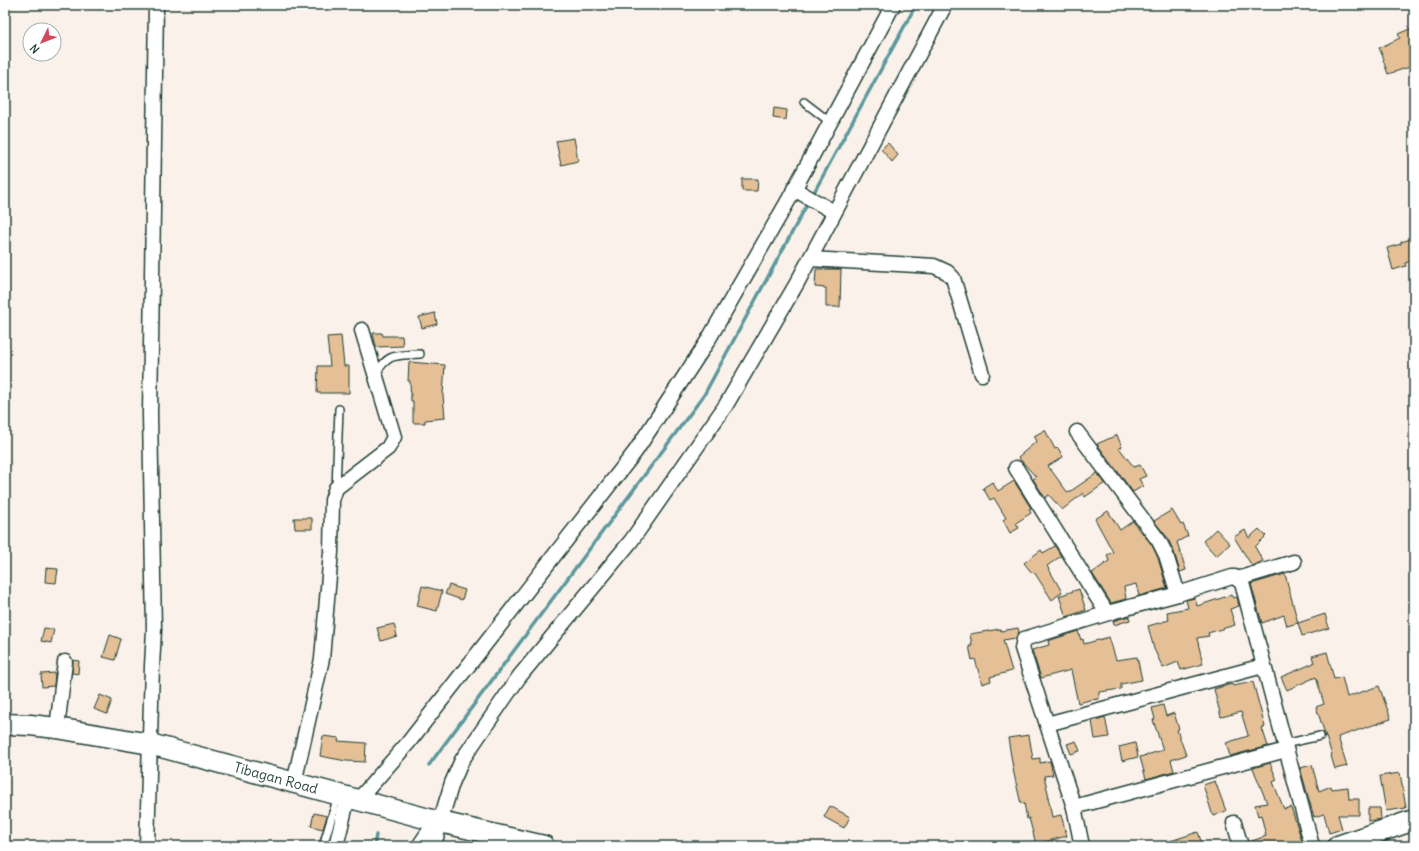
<svg xmlns="http://www.w3.org/2000/svg" width="1419" height="851" font-family="Delius,sans-serif">
	<rect width="100%" height="100%" fill="#faf2ea"/>
	<filter id="ink" filterUnits="userSpaceOnUse"><feTurbulence type="fractalNoise" baseFrequency=".025" numOctaves="2"/><feDisplacementMap in="SourceGraphic" scale="8" xChannelSelector="R" yChannelSelector="G"/><feConvolveMatrix kernelMatrix="1 2 1 2 8 2 1 2 1" color-interpolation-filters="sRGB"/></filter>
	<g filter="url(#ink)">
		<g fill="none" stroke-linecap="round" stroke-linejoin="round">
			<g stroke="#5c989c" stroke-width="3.5">
				<polyline points="812,196 916,5"/>
				<polyline points="429,765 704,395 809,201"/>
				<polyline points="374,846 376,835"/>
			</g>
		</g>
		<g fill="#e5c096" stroke="#1f3d34">
			<polygon points="1414,27 1414,58 1411,59 1413,66 1388,74 1383,60 1384,59 1379,48 1400,38 1398,34"/>
			<polygon points="774,108 787,110 786,120 773,118"/>
			<polygon points="574,138 578,161 561,165 556,141"/>
			<polygon points="888,143 898,155 892,162 881,149"/>
			<polygon points="742,179 758,179 757,191 742,191"/>
			<polygon points="1414,238 1414,260 1405,263 1406,266 1393,270 1387,248 1401,244 1401,242"/>
			<polygon points="816,269 841,269 840,307 826,307 826,288 815,287"/>
			<polygon points="435,313 437,324 422,328 419,317"/>
			<polygon points="373,333 382,333 383,336 402,336 403,346 376,347"/>
			<polygon points="341,336 344,366 349,366 349,393 317,393 318,366 330,366 327,337"/>
			<polygon points="409,362 445,365 443,395 445,418 425,420 425,423 413,423 413,401 411,401 410,381 408,381"/>
			<polygon points="1045,430 1055,449 1058,448 1063,457 1048,466 1068,493 1097,473 1105,483 1085,497 1083,493 1062,510 1049,495 1045,498 1033,479 1036,477 1018,457 1037,441 1034,436"/>
			<polygon points="1117,435 1122,447 1119,448 1134,467 1140,465 1146,476 1139,479 1143,486 1133,492 1097,444"/>
			<polygon points="1014,481 1031,508 1029,509 1031,513 1016,523 1019,528 1010,533 1003,520 1006,518 994,498 990,500 983,488 992,482 998,491"/>
			<polygon points="1172,510 1181,525 1183,524 1188,536 1177,542 1186,570 1180,572 1174,552 1167,537 1154,521"/>
			<polygon points="1108,511 1120,530 1133,521 1139,530 1140,530 1152,545 1158,558 1167,588 1139,596 1136,584 1124,587 1126,599 1111,603 1092,573 1109,561 1107,555 1113,552 1095,519"/>
			<polygon points="294,518 312,518 312,529 295,529"/>
			<polygon points="1216,529 1230,544 1216,556 1203,541"/>
			<polygon points="1259,529 1266,536 1255,547 1263,561 1252,566 1234,537 1245,530 1249,538"/>
			<polygon points="1055,546 1061,556 1047,566 1062,592 1052,600 1034,572 1032,573 1024,563 1041,550 1043,553"/>
			<polygon points="46,568 58,569 56,583 45,582"/>
			<polygon points="1285,574 1298,623 1287,626 1284,615 1262,623 1251,584"/>
			<polygon points="449,585 465,590 462,600 445,594"/>
			<polygon points="422,586 442,591 437,611 417,606"/>
			<polygon points="1079,589 1086,610 1066,617 1059,596"/>
			<polygon points="1231,595 1233,598 1237,597 1239,606 1230,609 1235,625 1208,633 1209,636 1197,638 1203,664 1181,670 1178,662 1163,668 1154,649 1148,626 1169,620 1167,612 1188,608 1186,600 1195,598 1197,606"/>
			<polygon points="1325,614 1329,628 1302,636 1298,623"/>
			<polygon points="1129,616 1130,620 1114,625 1113,621"/>
			<polygon points="394,624 397,636 381,641 377,628"/>
			<polygon points="44,628 54,629 51,643 41,641"/>
			<polygon points="1018,628 1019,632 1016,638 1003,640 1012,671 990,677 991,681 982,684 975,659 972,660 969,646 972,646 970,634 1000,629 1001,631"/>
			<polygon points="1078,631 1081,640 1083,639 1084,644 1109,637 1116,660 1137,657 1142,680 1121,684 1121,689 1099,692 1099,699 1090,700 1078,703 1071,670 1041,678 1032,650 1049,645 1048,641"/>
			<polygon points="110,635 121,639 115,660 103,657"/>
			<polygon points="1327,652 1334,679 1342,677 1347,697 1379,686 1391,719 1338,737 1347,766 1335,769 1331,756 1332,755 1316,707 1324,704 1316,677 1287,690 1281,677 1314,663 1312,656"/>
			<polygon points="73,660 79,661 78,674 72,673"/>
			<polygon points="55,673 54,686 42,687 41,674"/>
			<polygon points="1253,682 1265,727 1262,728 1268,746 1230,756 1226,743 1248,736 1248,735 1241,712 1221,717 1214,689 1232,684 1233,686"/>
			<polygon points="100,695 112,700 107,714 94,709"/>
			<polygon points="1163,705 1166,716 1174,713 1179,729 1177,730 1186,755 1171,760 1174,771 1146,779 1140,757 1163,750 1153,720 1155,719 1152,708"/>
			<polygon points="1105,717 1109,737 1095,739 1092,721"/>
			<polygon points="1029,735 1033,759 1040,758 1040,763 1050,761 1053,775 1044,776 1049,797 1048,797 1052,817 1061,815 1067,836 1036,844 1029,818 1027,819 1024,803 1021,804 1014,774 1008,738"/>
			<polygon points="323,736 339,738 338,741 366,743 365,762 346,761 320,756"/>
			<polygon points="1076,741 1080,751 1071,754 1067,744"/>
			<polygon points="1135,743 1138,757 1122,761 1119,747"/>
			<polygon points="1270,763 1277,780 1273,782 1284,809 1291,807 1302,841 1286,846 1285,842 1277,846 1249,846 1249,842 1266,836 1261,815 1258,816 1255,805 1267,803 1253,768"/>
			<polygon points="1312,765 1319,791 1331,786 1332,789 1348,787 1349,799 1359,799 1359,815 1338,815 1342,829 1329,833 1324,814 1314,817 1300,768"/>
			<polygon points="1400,773 1406,808 1386,811 1380,776"/>
			<polygon points="1215,781 1226,811 1213,816 1203,785"/>
			<polygon points="830,806 850,817 844,828 824,817"/>
			<polygon points="1368,808 1380,808 1381,819 1368,821"/>
			<polygon points="314,813 327,816 323,829 311,826"/>
			<polygon points="1198,832 1202,844 1197,846 1161,846 1161,844"/>
		</g>
		<g fill="none" stroke-linecap="round" stroke-linejoin="round">
			<g stroke="#1f3d34" stroke-width="10">
				<g id="lane">
					<polyline points="804,102 830,122"/>
					<path d="M376 373C390 352 396 356 420 354"/>
					<polyline points="336,488 339,409"/>
					<polyline points="1284,744 1320,736"/>
					<polyline points="323,846 338,796"/>
				</g>
			</g>
			<g stroke="#1f3d34" stroke-width="17">
				<g id="street">
					<polyline points="794,189 834,212"/>
					<polyline points="810,259 934,266 947,272 953,278 982,374"/>
					<polyline points="1077,432 1159,541 1166,555 1178,594"/>
					<polyline points="1016,468 1107,613"/>
					<polyline points="1237,579 1294,562"/>
					<polyline points="1047,724 1263,666"/>
					<polyline points="57,728 65,662"/>
					<polyline points="294,783 322,659 331,552 332,500 336,488 388,448 394,437 362,330"/>
					<polyline points="359,799 408,743 635,452 707,342 788,201 893,5"/>
					<polyline points="1074,807 1286,750"/>
					<polyline points="1234,823 1241,846"/>
					<polyline points="147,846 152,666 154,630 150,414 156,5"/>
					<polyline points="336,846 348,797"/>
					<polyline points="419,846 436,821"/>
					<polyline points="434,846 440,822 452,783 462,760 519,677 631,541 726,405 797,283 945,5"/>
					<polyline points="1082,846 1074,807 1022,648 1024,639 1115,611 1178,594 1232,577 1235,577 1242,583 1312,846"/>
				</g>
			</g>
			<g stroke="#1f3d34" stroke-width="23">
				<g id="secondary">
					<path id="s1" d="M5 724 30 725 57 728 150 744 436 821 544 846"/>
					<polyline points="1338,846 1414,820"/>
				</g>
			</g>
			<use href="#lane" stroke="#fff" stroke-width="7"/>
			<use href="#street" stroke="#fff" stroke-width="14"/>
			<use href="#secondary" stroke="#fff" stroke-width="20"/>
		</g>
	</g>
	<g text-anchor="middle" dominant-baseline="central" stroke-width="4" stroke-linejoin="round" paint-order="stroke">
		<g font-size="14" fill="#1f3d34" stroke="#fff">
			<text stroke="none"><textPath href="#s1" startOffset="277">Tibagan Road</textPath></text>
		</g>
	</g>
	<rect width="1419" height="851" fill="none" stroke="#fff" stroke-width="20"/>
	<rect x="10" y="10" width="1399" height="831" fill="none" stroke="#1f3d34" stroke-width="1.5" filter="url(#ink)"/>
	<g transform="translate(42 42) rotate(227)"><circle r="19" fill="#ffffff" stroke="#a5b1ae"/>
	<path d="M0-3L7 15L0 10L-7 15Z" fill="#d1495b"/>
	<text y="-6" font-size="11" font-weight="bold" text-anchor="middle" fill="#1f3d34">N</text>
	</g>
</svg>
